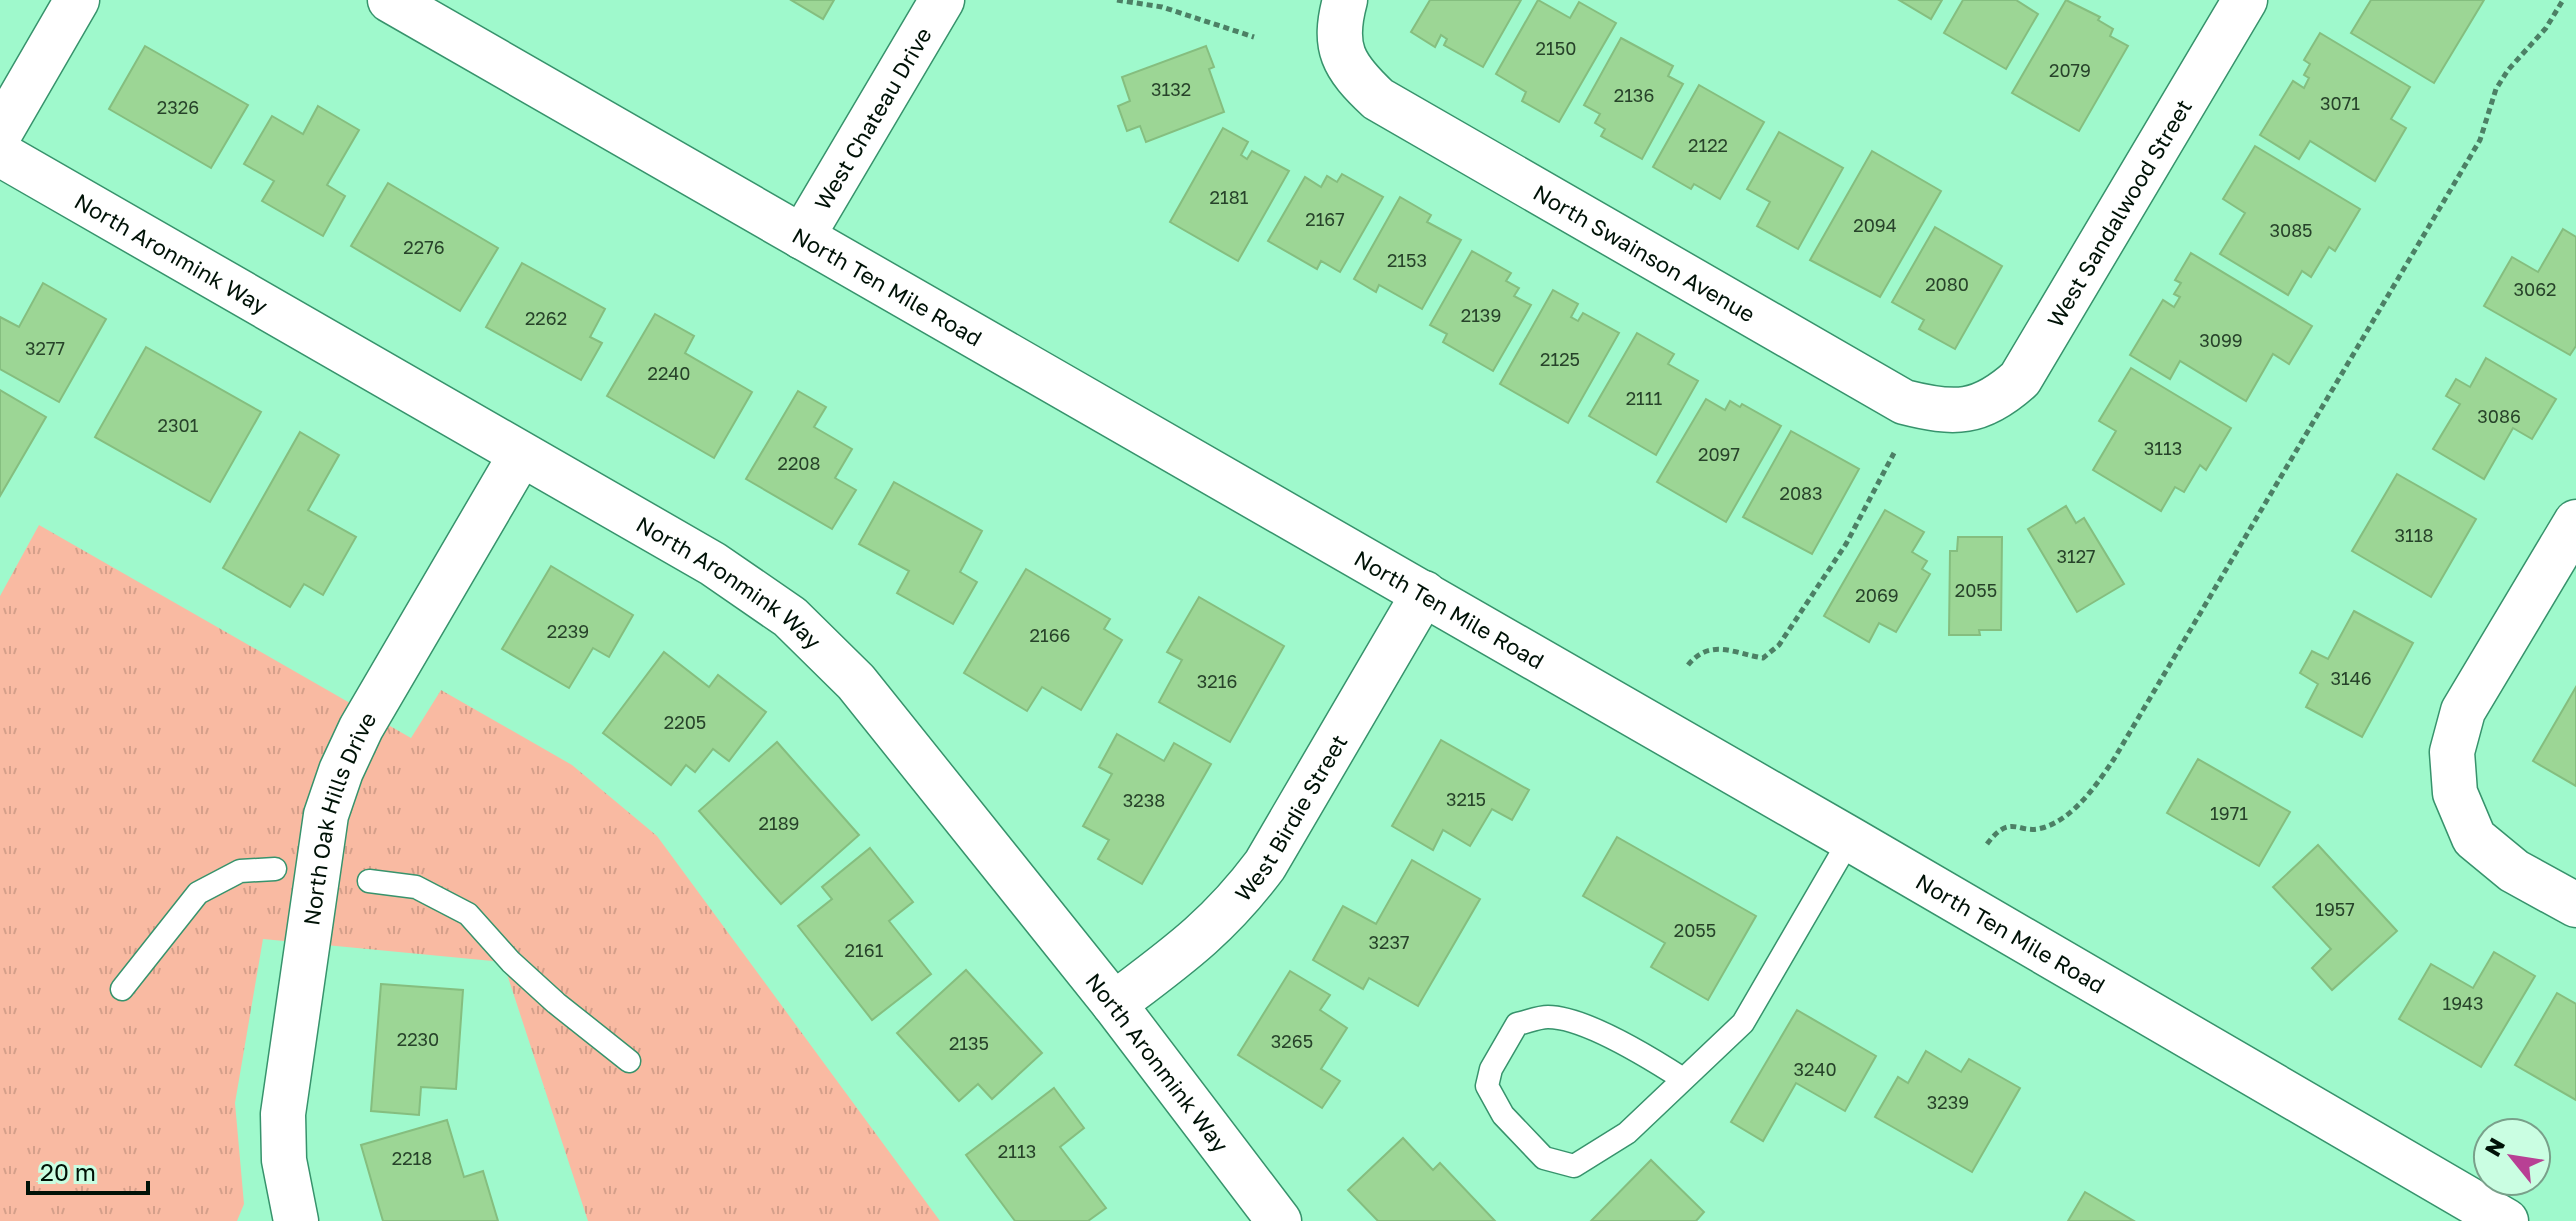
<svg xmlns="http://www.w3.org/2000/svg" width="2576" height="1221" font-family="'Golos Text',sans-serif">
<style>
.grass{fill:url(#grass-tufts)}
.building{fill:#9cd695;stroke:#85be7f;stroke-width:2}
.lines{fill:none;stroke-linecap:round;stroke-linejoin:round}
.lane-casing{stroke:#37936c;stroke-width:25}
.street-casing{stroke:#37936c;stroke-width:47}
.secondary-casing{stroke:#37936c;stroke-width:47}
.primary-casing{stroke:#37936c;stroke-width:47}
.path{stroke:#4c8065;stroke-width:5;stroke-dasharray:6 4;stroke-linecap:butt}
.lane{stroke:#fff;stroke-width:22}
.street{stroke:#fff;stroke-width:44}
.secondary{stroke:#fff;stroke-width:44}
.primary{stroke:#fff;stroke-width:44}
.labels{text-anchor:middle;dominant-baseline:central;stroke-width:6;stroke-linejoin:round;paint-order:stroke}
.number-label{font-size:18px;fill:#27432a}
.street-label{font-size:22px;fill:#001207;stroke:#cafee2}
</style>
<defs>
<pattern id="grass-tufts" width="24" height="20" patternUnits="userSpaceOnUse" patternTransform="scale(2)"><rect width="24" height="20" fill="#f9baa2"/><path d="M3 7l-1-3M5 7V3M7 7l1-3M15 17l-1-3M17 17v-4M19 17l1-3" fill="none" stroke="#d49f8a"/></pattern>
</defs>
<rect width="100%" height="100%" fill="#9ff9cc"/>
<!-- grass -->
<path class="grass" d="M39,525L411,738L441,690L572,765L657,836L940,1221H588L503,962L263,939L235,1103L244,1204L237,1221H0V596Z"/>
<!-- building -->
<g class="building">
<path d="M791,0H834L823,19Z"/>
<path d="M1430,0H1521L1483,67L1444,45L1447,39L1441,35L1435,47L1411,32Z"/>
<path d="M1538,0L1570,18L1579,2L1616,23L1559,122L1522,101L1526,92L1496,74Z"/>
<path d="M1899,0H1942L1931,19Z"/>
<path d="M1963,0H2016L2038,14L2006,69L1944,33Z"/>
<path d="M2066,0L2100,17L2098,20L2113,29L2110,36L2128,46L2079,131L2012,93Z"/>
<path d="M2371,0H2484L2434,83L2351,33Z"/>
<path d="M2320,33L2410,87L2391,119L2406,128L2375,181L2310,141L2299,159L2260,135L2293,81L2304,88L2309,78L2304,75L2310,64L2304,60Z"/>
<path d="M1621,38L1673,66L1668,76L1683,84L1642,159L1601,136L1605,129L1595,123L1600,114L1584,105Z"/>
<path d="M145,46L248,105L211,168L109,109Z"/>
<path d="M1206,46L1214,67L1209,69L1224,112L1146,142L1140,126L1127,131L1118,106L1130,101L1122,77Z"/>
<path d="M1699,85L1764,122L1720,199L1694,184L1691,189L1653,167Z"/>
<path d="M318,106L359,130L327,185L345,196L323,236L262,201L274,181L244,164L272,116L303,134Z"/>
<path d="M1223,128L1248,142L1241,155L1247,159L1252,151L1289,171L1238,261L1170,222Z"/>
<path d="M1779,132L1843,168L1798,249L1757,226L1770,202L1747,189Z"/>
<path d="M2255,146L2360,209L2335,251L2329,247L2311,277L2302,271L2288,295L2220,254L2245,213L2223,199Z"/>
<path d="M1872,151L1941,191L1880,297L1810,260Z"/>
<path d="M1342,174L1383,197L1340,272L1321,261L1317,269L1268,241L1305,177L1321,187L1327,176L1337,182Z"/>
<path d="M388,183L498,248L460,311L351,246Z"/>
<path d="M1400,197L1431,215L1427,222L1461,240L1422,309L1379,285L1376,292L1354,279Z"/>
<path d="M1935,227L2002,266L1955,349L1919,329L1924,320L1892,302Z"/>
<path d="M2563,229L2576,237V346L2570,355L2484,306L2512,257L2538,272Z"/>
<path d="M1472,251L1511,273L1506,281L1519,288L1514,296L1531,305L1493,371L1443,342L1447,334L1430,325Z"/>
<path d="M2191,253L2312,326L2289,364L2273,354L2246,401L2180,361L2170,379L2130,355L2163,300L2174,307L2180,297L2174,294L2181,283L2175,280Z"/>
<path d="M522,263L605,309L590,337L602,343L581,380L486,327Z"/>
<path d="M43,283L106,319L59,402L0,369V317L19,327Z"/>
<path d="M1553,290L1578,304L1571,317L1578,321L1583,313L1619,333L1568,423L1500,384Z"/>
<path d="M655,314L694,336L685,353L752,392L714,458L607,396Z"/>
<path d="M1637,333L1674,354L1668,364L1698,381L1656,455L1589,416Z"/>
<path d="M146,347L261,412L210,502L95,437Z"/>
<path d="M2486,358L2556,399L2532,439L2513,428L2484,479L2433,449L2460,404L2446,396L2456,379L2470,387Z"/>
<path d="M2131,368L2231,428L2206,470L2200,465L2184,492L2175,487L2161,511L2093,470L2116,431L2099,421Z"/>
<path d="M0,390L46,417L0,496Z"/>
<path d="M798,391L826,407L814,427L852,449L835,478L856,490L832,529L746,479Z"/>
<path d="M1706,399L1725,410L1730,401L1740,407L1742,404L1781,426L1726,522L1657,482Z"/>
<path d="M1791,431L1859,469L1812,554L1743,517Z"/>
<path d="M300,432L339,455L308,510L356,537L323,595L304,584L290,607L223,568Z"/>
<path d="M2397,474L2476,519L2431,597L2352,551Z"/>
<path d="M894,482L982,531L960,572L977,582L953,624L897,593L909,571L859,544Z"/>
<path d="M2066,506L2076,523L2084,518L2124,584L2077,612L2028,529Z"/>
<path d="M1885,510L1924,532L1912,552L1927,561L1922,569L1930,574L1896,632L1879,623L1869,642L1824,616Z"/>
<path d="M1958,537H2002L2001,630H1979L1980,635H1949L1950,551H1957Z"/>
<path d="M551,566L633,615L609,657L593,648L569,688L502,649Z"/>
<path d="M1026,569L1110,619L1104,629L1122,640L1081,710L1042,687L1027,711L964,673Z"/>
<path d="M1199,597L1284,646L1230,742L1159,702L1182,660L1167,652Z"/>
<path d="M2354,611L2413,643L2362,737L2306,707L2318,684L2300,673L2312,651L2328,659Z"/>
<path d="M664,652L709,687L718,675L766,712L729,761L713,749L695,772L686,765L671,785L603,733Z"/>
<path d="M2576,687V786L2533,761Z"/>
<path d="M1117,734L1164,761L1174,743L1211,764L1142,884L1098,859L1109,840L1083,826L1112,774L1099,767Z"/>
<path d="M1441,740L1529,790L1512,820L1492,809L1470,846L1443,830L1433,850L1392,826Z"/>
<path d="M777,742L859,835L781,904L699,811Z"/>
<path d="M2198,759L2290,812L2259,866L2167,813Z"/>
<path d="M1617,837L1756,916L1708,1000L1651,967L1665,943L1583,896Z"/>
<path d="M2318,845L2397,931L2332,990L2312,968L2331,949L2273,887Z"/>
<path d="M870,848L913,902L889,921L931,974L872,1020L798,926L832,899L822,887Z"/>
<path d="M1412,860L1480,899L1418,1006L1369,978L1363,989L1313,960L1343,906L1376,924Z"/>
<path d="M2494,952L2535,976L2481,1067L2399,1019L2431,964L2473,988Z"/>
<path d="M966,970L1042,1053L992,1099L978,1084L959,1101L897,1033Z"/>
<path d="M1290,971L1330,995L1320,1010L1347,1028L1321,1069L1340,1081L1322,1108L1238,1055Z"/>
<path d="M381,984L463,990L456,1089L421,1087L419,1115L371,1111Z"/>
<path d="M2557,993L2576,1004V1100L2515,1065Z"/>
<path d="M1797,1010L1876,1056L1845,1111L1796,1083L1763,1141L1731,1122Z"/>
<path d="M1926,1051L1961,1072L1969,1059L2020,1088L1972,1172L1875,1117L1898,1077L1908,1083Z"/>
<path d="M1054,1088L1084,1128L1060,1147L1106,1208L1088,1221H1015L966,1155Z"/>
<path d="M447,1120L464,1177L483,1171L498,1221H383L361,1145Z"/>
<path d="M1403,1138L1433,1170L1440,1163L1495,1221H1378L1348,1190Z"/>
<path d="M1651,1160L1704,1212L1696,1221H1591Z"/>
<path d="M2085,1192L2134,1221H2068Z"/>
</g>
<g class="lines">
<!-- lane casing -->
<g class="lane-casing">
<g id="lane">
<path d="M369,881L416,887L468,914L511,962L556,1003L629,1061"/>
<path d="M122,989L198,893L240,871L275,869"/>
<path d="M1683,1079C1652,1059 1584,1017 1548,1017C1538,1017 1527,1022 1517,1024L1491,1069L1487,1086L1503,1115L1544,1158L1574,1166L1627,1133L1743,1023L1850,839"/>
</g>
</g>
<!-- street casing -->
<g class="street-casing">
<g id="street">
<path id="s1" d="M1345,0C1332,48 1343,66 1378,99L1904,402C1955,415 1980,415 2020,379L2245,0"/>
<path d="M0,133L77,0"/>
<path id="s2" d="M0,154L713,564L790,617L856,682L1114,1004L1279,1221"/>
<path d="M2576,522L2463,711L2452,752L2455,793L2474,838L2514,871L2576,905"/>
<path id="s3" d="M1114,1004C1175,958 1218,928 1265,865L1424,593"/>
<path id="s4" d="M296,1221L284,1160L283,1114L326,815L341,771L361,728L520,456"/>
</g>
</g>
<!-- secondary casing -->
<g class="secondary-casing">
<g id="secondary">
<path id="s5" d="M802,237L942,0"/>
</g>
</g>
<!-- primary casing -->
<g class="primary-casing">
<g id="primary">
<path id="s6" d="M390,0L1850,839L2506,1221"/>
</g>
</g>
<!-- path -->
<g class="path">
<path d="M1117,0L1162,7L1254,37"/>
<path d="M1688,665C1710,638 1733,653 1763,658L1779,645L1846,544L1894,453"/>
<path d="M1987,844C2011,812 2018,835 2042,828C2074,819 2097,784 2114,759L2480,140L2496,89L2508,70L2546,28L2563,0"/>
</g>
<!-- lane -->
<use href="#lane" class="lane"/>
<!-- street -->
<use href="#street" class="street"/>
<!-- secondary -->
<use href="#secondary" class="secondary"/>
<!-- primary -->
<use href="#primary" class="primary"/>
</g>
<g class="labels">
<!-- number labels -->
<g class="number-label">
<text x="1556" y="48">2150</text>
<text x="2070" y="70">2079</text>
<text x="1171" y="89">3132</text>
<text x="1634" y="95">2136</text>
<text x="2340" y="103">3071</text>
<text x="178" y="107">2326</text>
<text x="1708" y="145">2122</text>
<text x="1229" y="197">2181</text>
<text x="1325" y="219">2167</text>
<text x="1875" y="225">2094</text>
<text x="2291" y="230">3085</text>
<text x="424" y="247">2276</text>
<text x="1407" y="260">2153</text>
<text x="1947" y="284">2080</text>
<text x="2535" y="289">3062</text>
<text x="1481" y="315">2139</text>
<text x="546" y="318">2262</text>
<text x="2221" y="340">3099</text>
<text x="45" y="348">3277</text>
<text x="1560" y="359">2125</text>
<text x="669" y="373">2240</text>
<text x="1644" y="398">2111</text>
<text x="2499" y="416">3086</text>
<text x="178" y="425">2301</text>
<text x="2163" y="448">3113</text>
<text x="1719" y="454">2097</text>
<text x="799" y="463">2208</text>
<text x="1801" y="493">2083</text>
<text x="2414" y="535">3118</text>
<text x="2076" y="556">3127</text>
<text x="1976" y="590">2055</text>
<text x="1877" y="595">2069</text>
<text x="568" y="631">2239</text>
<text x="1050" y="635">2166</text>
<text x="2351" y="678">3146</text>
<text x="1217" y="681">3216</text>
<text x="685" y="722">2205</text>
<text x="1466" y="799">3215</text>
<text x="1144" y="800">3238</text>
<text x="2229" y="813">1971</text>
<text x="779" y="823">2189</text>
<text x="2335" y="909">1957</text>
<text x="1695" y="930">2055</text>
<text x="1389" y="942">3237</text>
<text x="864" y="950">2161</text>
<text x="2463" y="1003">1943</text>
<text x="418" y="1039">2230</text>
<text x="1292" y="1041">3265</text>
<text x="969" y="1043">2135</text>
<text x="1815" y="1069">3240</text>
<text x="1948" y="1102">3239</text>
<text x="1017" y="1151">2113</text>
<text x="412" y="1158">2218</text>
</g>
<!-- street labels -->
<g class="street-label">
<text stroke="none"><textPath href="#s5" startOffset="138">West Chateau Drive</textPath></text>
<text stroke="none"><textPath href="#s1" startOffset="1038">West Sandalwood Street</textPath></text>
<text stroke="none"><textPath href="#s2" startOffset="198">North Aronmink Way</textPath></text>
<text stroke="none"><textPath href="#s1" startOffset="420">North Swainson Avenue</textPath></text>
<text stroke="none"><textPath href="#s6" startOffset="574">North Ten Mile Road</textPath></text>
<text stroke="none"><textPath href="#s2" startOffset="846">North Aronmink Way</textPath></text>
<text stroke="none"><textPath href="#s6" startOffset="1222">North Ten Mile Road</textPath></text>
<text stroke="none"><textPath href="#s3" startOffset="260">West Birdie Street</textPath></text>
<text stroke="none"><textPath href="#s4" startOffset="410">North Oak Hills Drive</textPath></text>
<text stroke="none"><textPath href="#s6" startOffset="1870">North Ten Mile Road</textPath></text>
<text stroke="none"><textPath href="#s2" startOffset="1494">North Aronmink Way</textPath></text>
</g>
</g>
<!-- north arrow -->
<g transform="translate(2512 1157) rotate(300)"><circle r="38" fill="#cafee2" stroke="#79a08a" stroke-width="2"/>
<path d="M0-6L14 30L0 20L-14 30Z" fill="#b84094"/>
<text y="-12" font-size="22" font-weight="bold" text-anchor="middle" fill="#001207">N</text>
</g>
<!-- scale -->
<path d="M28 1181v12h120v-12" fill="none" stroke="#001207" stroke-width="4"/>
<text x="40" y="1181" font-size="24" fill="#001207" stroke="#cafee2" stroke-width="6" paint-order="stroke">20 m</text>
</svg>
